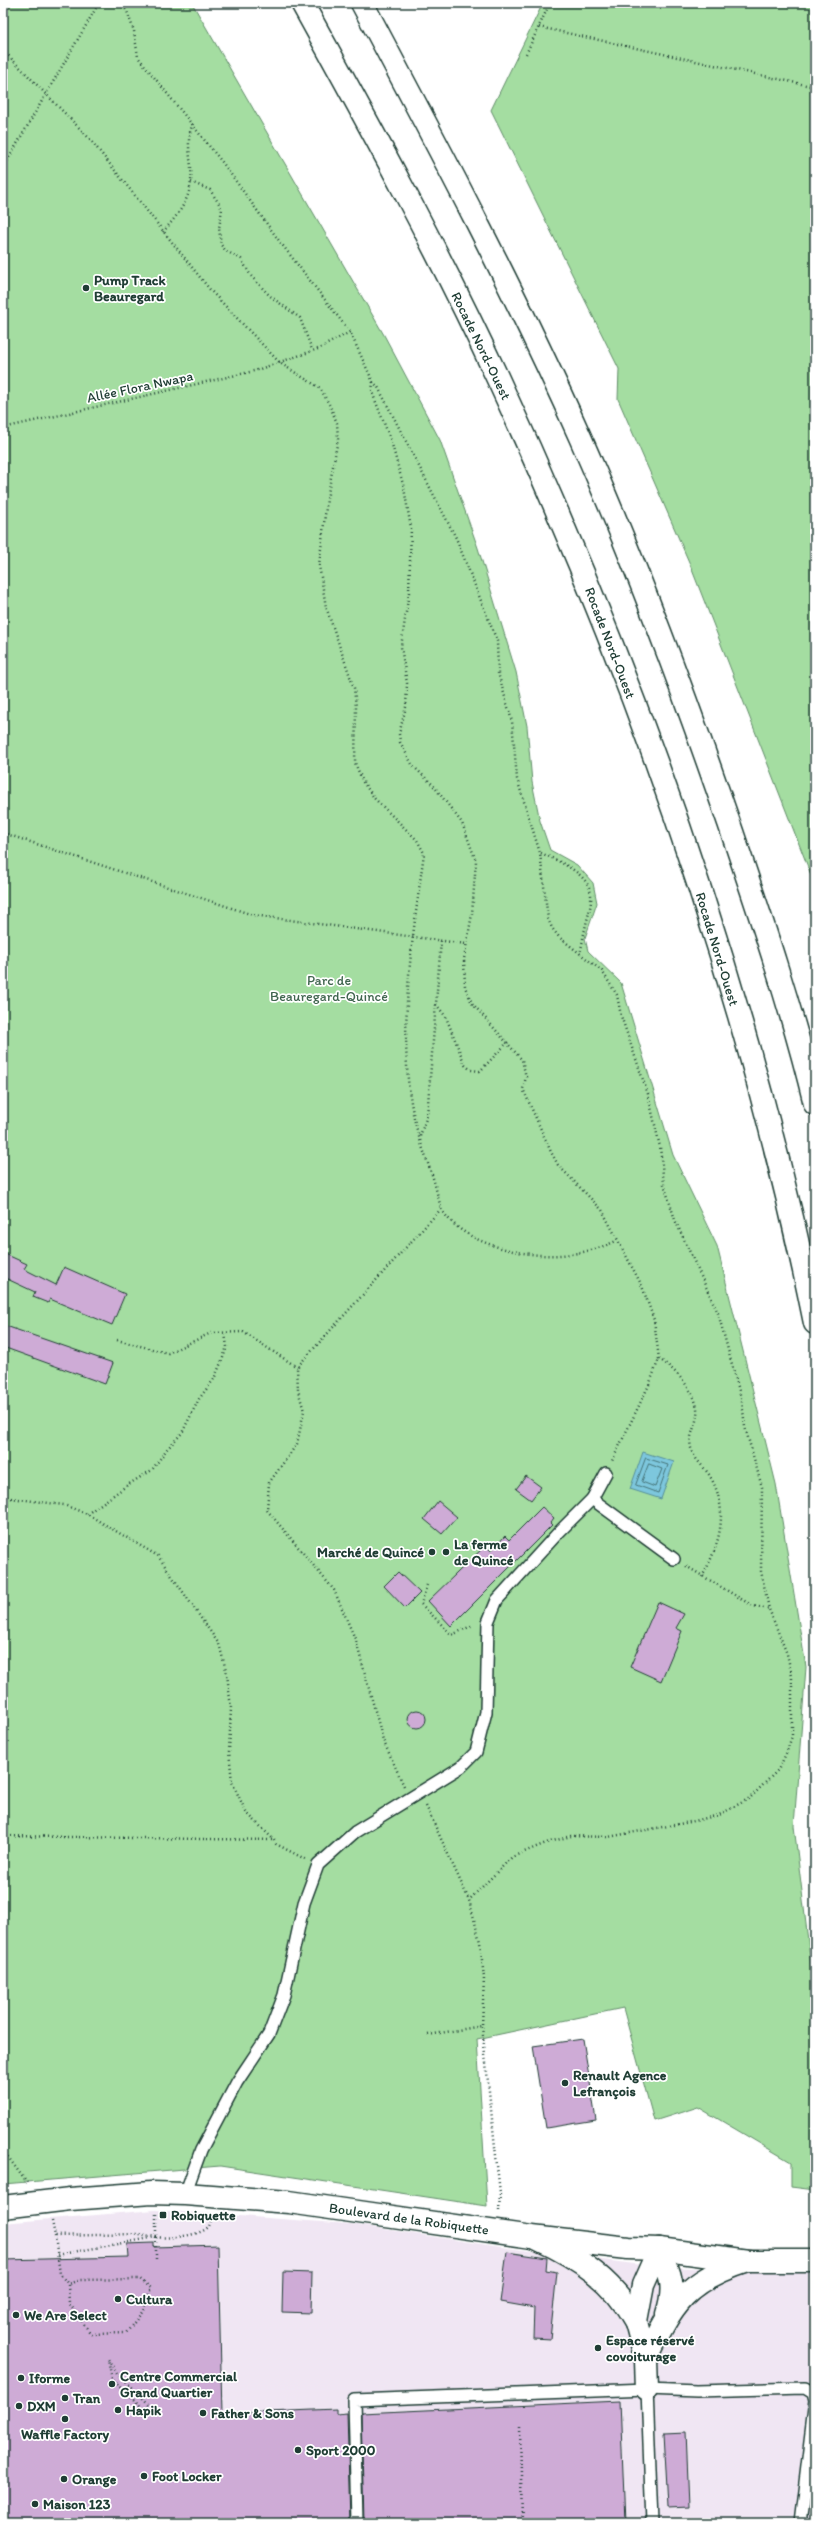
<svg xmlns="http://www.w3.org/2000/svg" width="818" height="2526" font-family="Itim,sans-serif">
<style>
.built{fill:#f0e6f3}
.green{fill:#a4dda1;stroke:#628d6a}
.water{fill:#7dc7dd;stroke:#579099}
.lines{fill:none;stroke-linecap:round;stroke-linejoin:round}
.shore{stroke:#457478;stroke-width:1}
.building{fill:#ceabd6;stroke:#1f3d34}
.lane-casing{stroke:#1f3d34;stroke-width:14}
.street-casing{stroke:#1f3d34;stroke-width:25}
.secondary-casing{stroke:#1f3d34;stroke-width:25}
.highway-casing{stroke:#1f3d34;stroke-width:25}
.path{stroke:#1f3d34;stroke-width:2.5;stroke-dasharray:1 3;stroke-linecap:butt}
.lane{stroke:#fff;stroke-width:11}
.street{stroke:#fff;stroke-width:22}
.secondary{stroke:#fff;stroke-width:22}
.highway{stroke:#fff;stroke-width:22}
.poi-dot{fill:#1f3d34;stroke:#fff;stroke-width:1.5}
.labels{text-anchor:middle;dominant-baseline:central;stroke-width:3.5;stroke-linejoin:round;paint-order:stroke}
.poi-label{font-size:14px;font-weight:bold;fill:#1f3d34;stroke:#fff;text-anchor:start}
.street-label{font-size:14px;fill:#1f3d34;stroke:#fff}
.park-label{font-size:14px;fill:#40654f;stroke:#fff}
</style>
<rect width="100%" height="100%" fill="#fff"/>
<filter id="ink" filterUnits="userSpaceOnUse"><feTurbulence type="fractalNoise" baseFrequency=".025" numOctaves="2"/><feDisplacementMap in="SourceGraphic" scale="8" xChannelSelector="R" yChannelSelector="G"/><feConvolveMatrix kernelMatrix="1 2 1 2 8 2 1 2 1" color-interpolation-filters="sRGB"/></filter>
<g filter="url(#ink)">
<!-- built -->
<path class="built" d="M155,2210L350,2224L508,2248L658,2267L815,2271V2523H3V2223Z"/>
<!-- green -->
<g class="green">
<path d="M3,3H192L384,335L440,440L478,548L516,672L527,726L532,782L540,821L550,850L577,865L593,883L597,903L585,938L588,951L621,983L673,1155L717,1246L776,1484L806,1667L794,1826L815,1998V2190L791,2187V2162L698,2107L654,2121L623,2008L477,2039L487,2206L220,2166L3,2184Z"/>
<path d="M543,3H815V885L689,562L618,399L619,369L491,110Z"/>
</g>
<!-- water -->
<path class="water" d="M643,1452L674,1462L661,1499L630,1489Z"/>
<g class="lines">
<!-- shore -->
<g class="shore">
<path d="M646,1458L668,1465L658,1493L636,1485Z"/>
<path d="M649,1464L662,1469L655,1487L642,1482Z"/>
</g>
</g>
<!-- building -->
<g class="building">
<path d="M3,1253L27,1264L24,1269L56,1285L64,1267L125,1294L112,1325L50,1299L48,1303L33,1297L35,1292L3,1277Z"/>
<path d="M3,1325L113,1363L105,1384L3,1347Z"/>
<path d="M526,1476L541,1487L531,1500L516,1489Z"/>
<path d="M438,1501L457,1517L442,1534L424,1519Z"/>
<path d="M542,1507L554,1518L550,1523L552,1525L451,1626L428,1601L486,1545L491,1551L505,1536L509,1540Z"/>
<path d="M398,1572L420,1593L405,1608L384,1586Z"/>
<path d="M658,1602L684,1614L676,1628L682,1631L661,1681L630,1667Z"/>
<circle cx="417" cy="1719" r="9"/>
<path d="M583,2039L596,2120L546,2128L533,2046Z"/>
<path d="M154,2243V2247L218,2245L222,2414L336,2409V2414L347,2413L350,2523H3V2260L128,2257L127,2244Z"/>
<path d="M507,2252L547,2258L546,2270L557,2272L550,2339L533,2338L534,2308L500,2302Z"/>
<path d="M283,2272L312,2273L311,2313L282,2312Z"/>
<path d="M620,2401L625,2523H364L361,2413Z"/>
<path d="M686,2432L689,2506L668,2507L664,2433Z"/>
</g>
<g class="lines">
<!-- lane casing -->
<g class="lane-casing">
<g id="lane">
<path d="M592,1499L674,1559"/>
<path d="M185,2194L201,2150L237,2082L269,2034L284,1995L304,1903L318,1865L355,1832L461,1767L476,1752L486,1712L488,1622L497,1600L558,1533L592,1499L606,1473"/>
<path d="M647,2389L652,2523"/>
<path d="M357,2523L354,2400L647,2389L697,2391L805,2388L813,2393L815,2401L800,2523"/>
</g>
</g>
<!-- street casing -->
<g class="street-casing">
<g id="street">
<path d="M538,2239C579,2258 614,2281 636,2322"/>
<path d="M659,2249C671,2274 676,2287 667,2314"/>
<path d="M646,2360C672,2303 687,2280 748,2261"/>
<path d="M647,2389L646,2360L636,2322L643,2285L659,2249"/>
</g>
</g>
<!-- secondary casing -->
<g class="secondary-casing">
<path id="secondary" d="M3,2207L70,2199L151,2193L185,2194L289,2202L532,2237L628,2248L659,2249L748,2261H815"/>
</g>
<!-- highway casing -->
<g class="highway-casing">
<g id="highway">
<path d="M302,3C370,126 438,250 497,377C637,678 749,997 815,1323"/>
<path d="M362,3C438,146 514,289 580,437C636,563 684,692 729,823C760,915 792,1009 815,1104"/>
</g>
</g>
<!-- path -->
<g class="path">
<path d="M120,3L127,11L134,31L138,57L222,162L280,242L350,332L373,382L378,387L456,538L497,641L498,673L512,721L517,779L540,853L548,919L552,928L559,937L602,971L617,995L621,1016L648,1094L660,1147L664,1184L675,1220L718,1313L733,1368L742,1402L745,1427L762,1487L761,1571L769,1609L787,1654L792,1676V1736L786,1754L778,1770L750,1798L719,1815L690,1822L608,1837L571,1836L546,1843L512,1857L469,1900"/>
<path d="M539,27L815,87"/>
<path d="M3,50L89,138L211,291L280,363L320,388L330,406L337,423L338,439L327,499L319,565L326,607L354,688L356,707L355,763L363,782L375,799L417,840L424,853C413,935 396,1037 414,1118C418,1136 425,1155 431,1172C434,1179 440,1207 442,1210C457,1234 487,1245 513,1251C550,1259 583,1256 616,1241"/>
<path d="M526,54L550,3"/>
<path d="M3,168L99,3"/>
<path d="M191,182L210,190L218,202L222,209L219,228L221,245L226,251L241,259L251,276L270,296L300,318L312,350"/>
<path d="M163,232C176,217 189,202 191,181C193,162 184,142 193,124"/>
<path d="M373,382L372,392L391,441L404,488L411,528L409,592L401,647L407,683L406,707L399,734L400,742L413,766L433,785L462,823L476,861L472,914L464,959L465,987L472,1003L522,1060L526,1077L523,1089L551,1152L558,1165L602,1210L642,1286L654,1320L659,1359L649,1385L612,1461"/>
<path d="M3,428L254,371L318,349L350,332"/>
<path d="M3,833L253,915L466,944"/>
<path d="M541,853C558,861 589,873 591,895C592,906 587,918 585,929C583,937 582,946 580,954"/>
<path d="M436,1004L446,1017L465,1065L471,1070L480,1071L508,1042"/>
<path d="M420,1136L427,1116L441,941"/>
<path d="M117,1340L168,1353L211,1333L243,1332L297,1367"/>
<path d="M659,1359C674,1368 700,1395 697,1415C696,1427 688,1436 691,1448C694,1460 706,1468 711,1478C730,1512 719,1546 702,1577"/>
<path d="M3,1497L64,1505L87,1514L158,1556L219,1644L227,1674L231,1708L229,1751L232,1782L246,1812L274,1840L276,1844L305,1859"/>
<path d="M87,1514L129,1484L152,1470L167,1449L182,1433L199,1399L214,1379L221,1363L227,1347L225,1333"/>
<path d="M686,1566L753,1606L769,1609"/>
<path d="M427,1585L421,1604L452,1635L473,1625"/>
<path d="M404,1786L383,1740L356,1641L334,1590L267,1510L269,1483L297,1444L304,1411L298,1390L297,1367L441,1209"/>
<path d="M426,1806L469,1900L480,1942L484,1978L482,2026L500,2193L499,2211"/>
<path d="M3,1836L274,1840"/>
<path d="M428,2035L482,2026"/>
<path d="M3,2150L27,2183"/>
<path d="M156,2214V2259"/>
<path d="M52,2221L55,2236L139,2234L156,2237L56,2255"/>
<path d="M55,2236L60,2274L68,2284L69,2303L91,2334L126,2333L143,2311L151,2288L140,2279L80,2280L68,2284"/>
<path d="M156,2237C167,2239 202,2236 209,2226C210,2224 211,2219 212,2217"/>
<path d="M144,2408L112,2379L108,2359L117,2374L149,2404"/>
<path d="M520,2427L522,2523"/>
</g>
<!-- lane -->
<use href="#lane" class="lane"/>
<!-- street -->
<use href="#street" class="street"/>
<!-- secondary -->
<use href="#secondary" class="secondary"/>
<!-- highway -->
<use href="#highway" class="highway"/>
</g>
</g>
<!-- markers -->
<g class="poi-dot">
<circle cx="86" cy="288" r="4"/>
<circle cx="432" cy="1552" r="4"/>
<circle cx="446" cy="1552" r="4"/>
<circle cx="565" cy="2083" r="4"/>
<rect x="159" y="2211" width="8" height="8" rx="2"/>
<circle cx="118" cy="2299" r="4"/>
<circle cx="16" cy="2315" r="4"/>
<circle cx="598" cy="2348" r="4"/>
<circle cx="21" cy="2378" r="4"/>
<circle cx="112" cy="2384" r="4"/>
<circle cx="65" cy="2398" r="4"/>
<circle cx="19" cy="2406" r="4"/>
<circle cx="118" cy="2410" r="4"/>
<circle cx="203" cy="2413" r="4"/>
<circle cx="65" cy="2419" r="4"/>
<circle cx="298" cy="2450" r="4"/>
<circle cx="144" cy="2476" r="4"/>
<circle cx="64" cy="2479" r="4"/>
<circle cx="35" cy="2504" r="4"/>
</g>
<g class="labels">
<!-- poi labels -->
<g class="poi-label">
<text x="94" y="280">Pump Track<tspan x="94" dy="16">Beauregard</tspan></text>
<text x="454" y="1544">La ferme<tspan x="454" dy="16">de Quincé</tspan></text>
<text x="424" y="1552" text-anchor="end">Marché de Quincé</text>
<text x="573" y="2075">Renault Agence<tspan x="573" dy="16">Lefrançois</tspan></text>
<text x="171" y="2215">Robiquette</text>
<text x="126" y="2299">Cultura</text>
<text x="24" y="2315">We Are Select</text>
<text x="606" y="2340">Espace réservé<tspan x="606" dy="16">covoiturage</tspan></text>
<text x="120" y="2376">Centre Commercial<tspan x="120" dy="16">Grand Quartier</tspan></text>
<text x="29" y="2378">Iforme</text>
<text x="73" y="2398">Tran</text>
<text x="27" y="2406">DXM</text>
<text x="126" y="2410">Hapik</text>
<text x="211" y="2413">Father &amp; Sons</text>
<text x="65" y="2434" text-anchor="middle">Waffle Factory</text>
<text x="306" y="2450">Sport 2000</text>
<text x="152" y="2476">Foot Locker</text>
<text x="72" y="2479">Orange</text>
<text x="43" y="2504">Maison 123</text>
</g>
<!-- street labels -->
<g class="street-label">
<text transform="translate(481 346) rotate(64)">Rocade Nord-Ouest</text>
<text transform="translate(140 387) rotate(-12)">Allée Flora Nwapa</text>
<text transform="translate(610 643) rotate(69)">Rocade Nord-Ouest</text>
<text transform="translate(717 949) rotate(73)">Rocade Nord-Ouest</text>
<text transform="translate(409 2219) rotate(8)">Boulevard de la Robiquette</text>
</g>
<!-- park labels -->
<g class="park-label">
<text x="329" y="980">Parc de<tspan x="329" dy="16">Beauregard-Quincé</tspan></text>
</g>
</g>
<!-- margin -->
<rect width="818" height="2526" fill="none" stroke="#fff" stroke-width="16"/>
<rect x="8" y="8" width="802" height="2510" fill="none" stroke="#1f3d34" stroke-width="1.5" filter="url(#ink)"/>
</svg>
